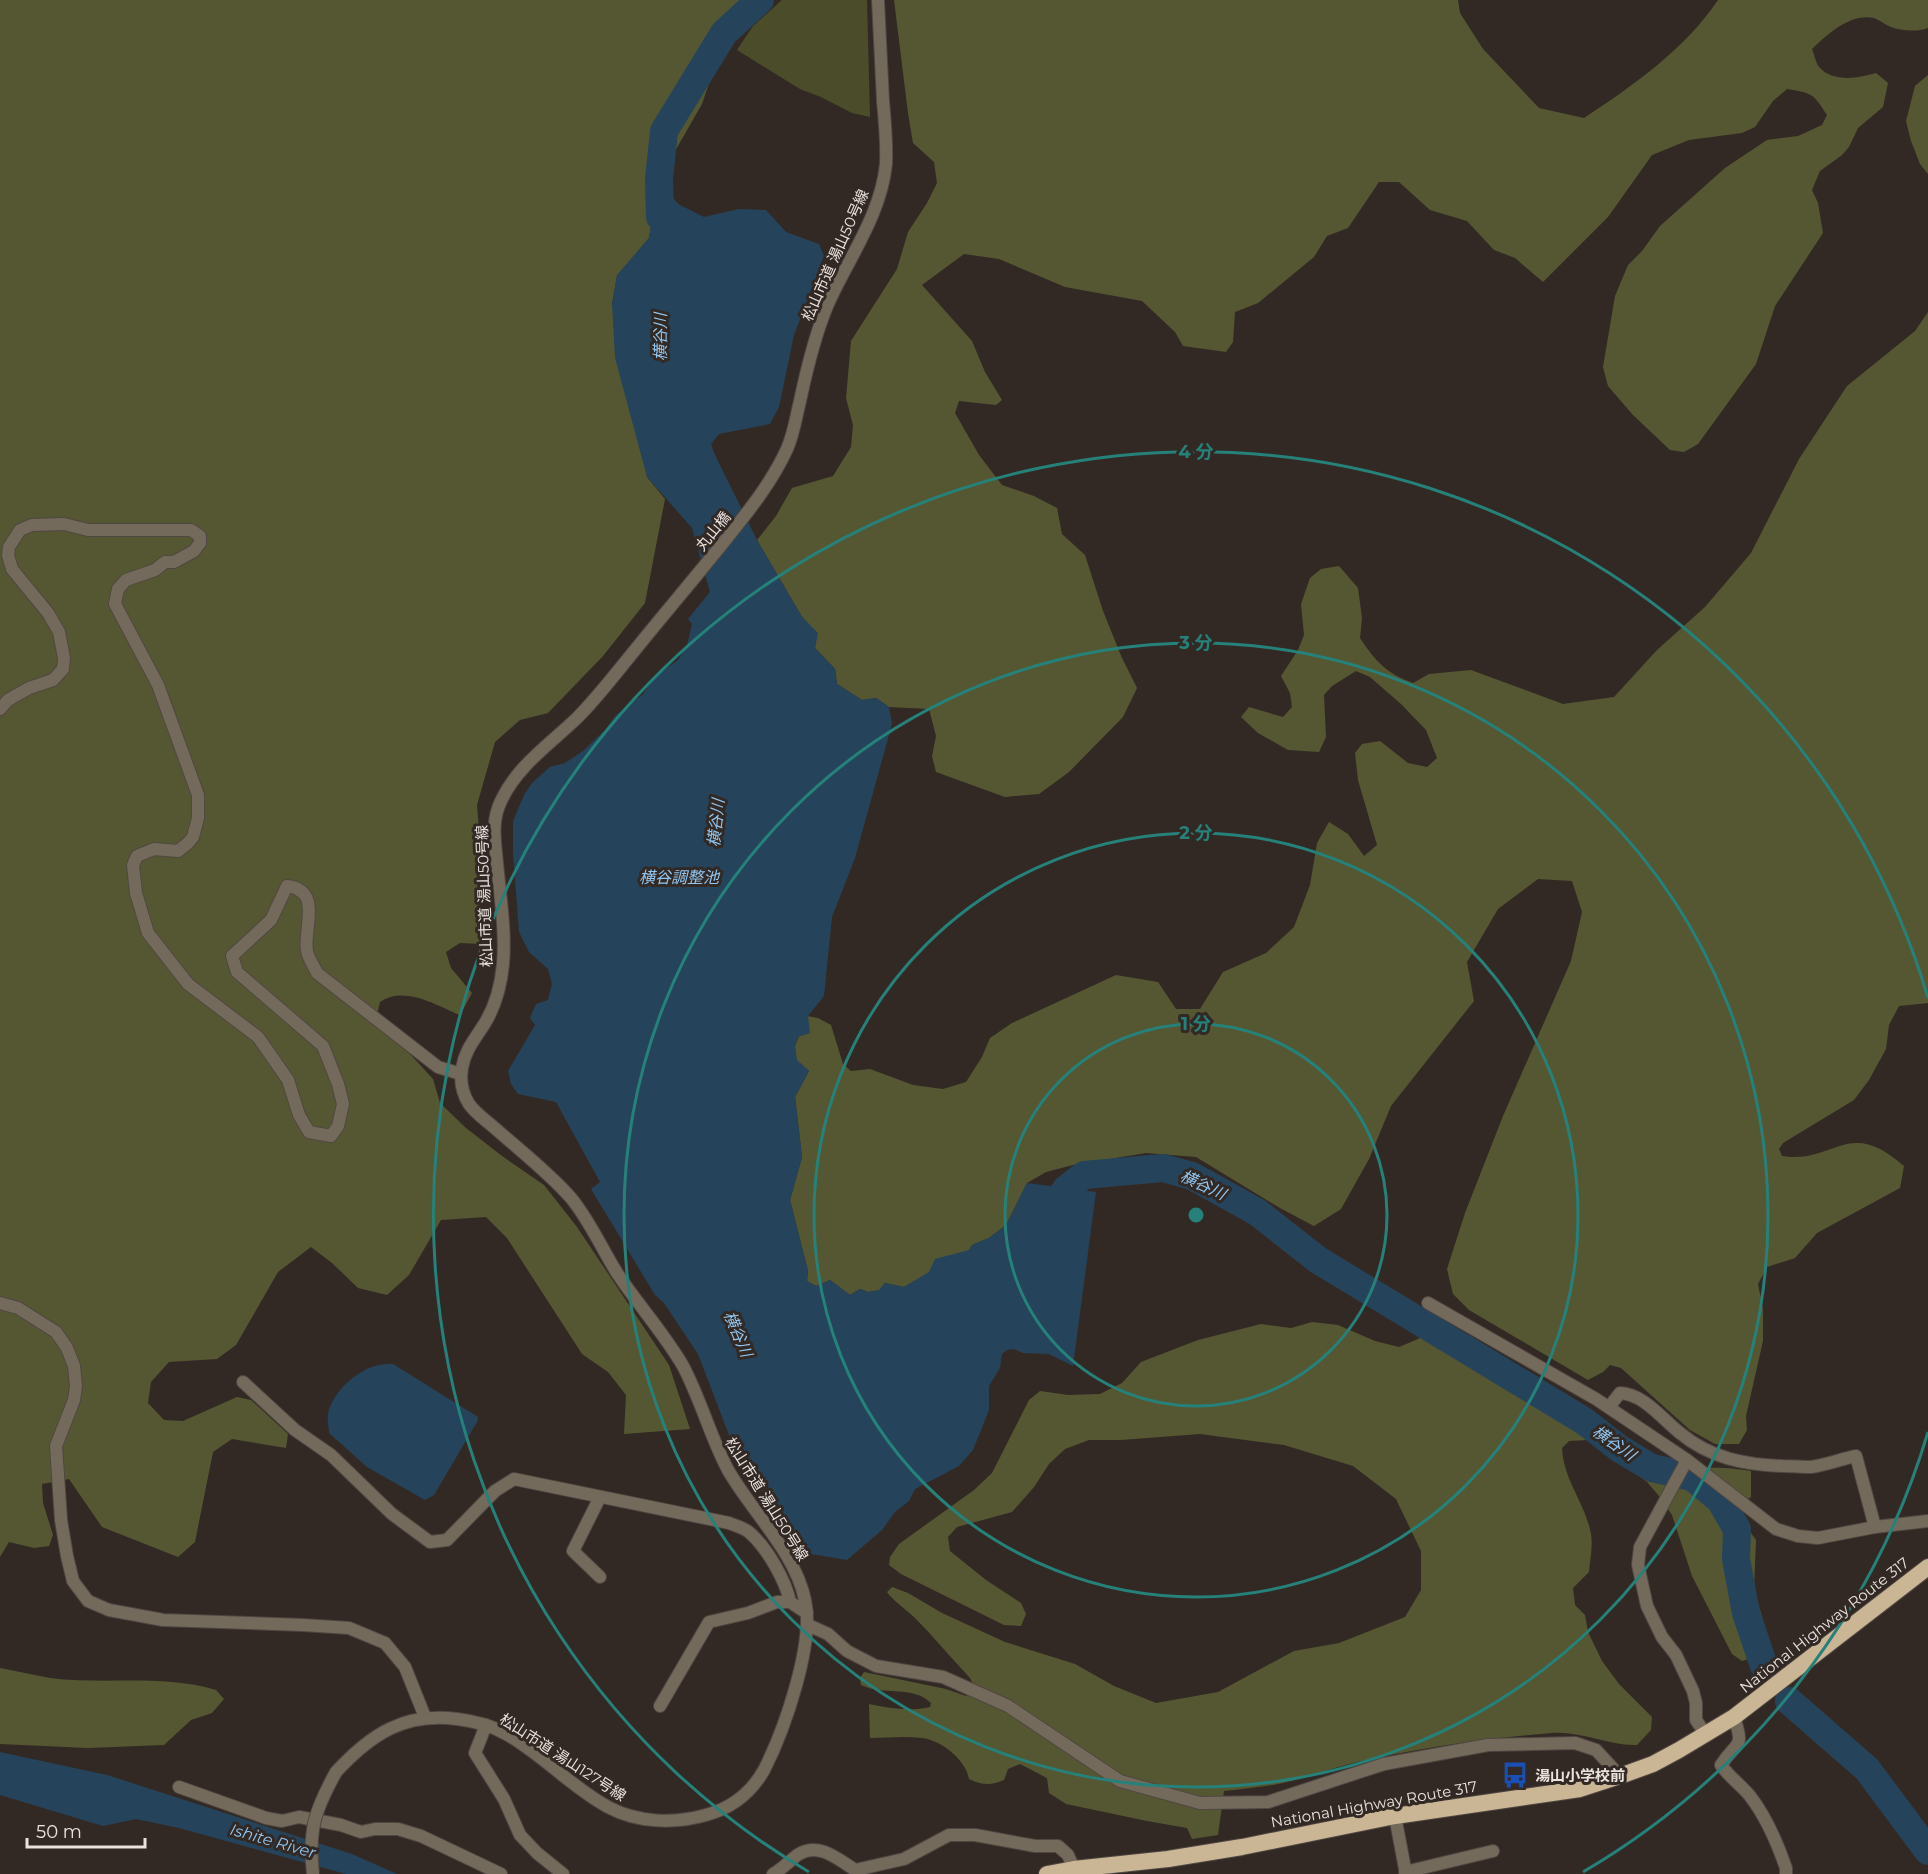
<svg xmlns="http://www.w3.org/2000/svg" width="1928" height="1874" font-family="Montserrat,'Noto Sans JP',sans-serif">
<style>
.green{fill:#4b4d2a}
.forest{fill:#555733}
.water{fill:#25445b}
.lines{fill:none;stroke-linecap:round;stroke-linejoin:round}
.river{stroke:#25445b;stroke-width:28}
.minor-casing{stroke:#504742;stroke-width:14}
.tertiary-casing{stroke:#504742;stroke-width:14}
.trunk-casing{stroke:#504742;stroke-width:18}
.minor{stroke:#746a5c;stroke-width:12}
.tertiary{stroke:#746a5c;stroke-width:12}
.trunk{stroke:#cab695;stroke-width:16}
.tertiary-bridge-casing{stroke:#504742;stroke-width:14;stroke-linecap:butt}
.tertiary-bridge{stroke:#746a5c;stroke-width:12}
.ring{fill:none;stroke:#258179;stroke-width:3}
.labels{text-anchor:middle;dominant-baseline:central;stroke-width:6;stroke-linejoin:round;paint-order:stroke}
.street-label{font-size:15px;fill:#e9e2de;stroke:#332924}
.poi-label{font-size:15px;font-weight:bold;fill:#e9e2de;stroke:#332924;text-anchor:start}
.water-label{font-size:16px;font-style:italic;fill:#90c6f2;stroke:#332924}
.centre{fill:#258179;stroke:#332924;stroke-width:3}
.ring-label{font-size:18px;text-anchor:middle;font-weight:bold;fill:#258179;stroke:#332924;stroke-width:6;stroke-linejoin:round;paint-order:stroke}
</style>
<rect width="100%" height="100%" fill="#332924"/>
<!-- green -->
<path class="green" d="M782,0H867L870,117L852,113L821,97L800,89L737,50L753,26Z"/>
<!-- forest -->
<g class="forest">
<path d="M0,0H768L716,63L702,104L659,179L649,238L617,276L612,304L647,477L665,499L645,603L603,656L548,713L520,720L495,742L477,805L482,869L480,944L460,943L446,952L451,968L472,993L460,1015C436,1005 404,985 380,1002L375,1024L411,1055L433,1079L440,1103L466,1128L502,1156L544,1185L577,1227L669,1365L690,1429L624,1434L626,1395L608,1372L582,1354L507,1238L486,1217L441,1220L409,1275L387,1295L358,1288L332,1263L311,1247L278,1272L236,1345L217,1359L169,1362L151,1382L148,1403L164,1420L183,1421L237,1397L251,1400L288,1434L286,1448L232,1439L213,1452L195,1542L178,1557L102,1527L69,1479L42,1484L43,1503L53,1535L49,1546L34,1548L9,1542L0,1557Z"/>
<path d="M894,0H1458L1460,13L1483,49L1539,108L1584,118C1634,85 1684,50 1718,0H1928V28C1918,32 1901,31 1891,27C1885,25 1880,20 1874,18C1850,13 1828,34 1812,49C1814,54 1816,63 1819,67C1833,83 1859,78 1876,73L1888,83L1883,107L1858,128L1849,147L1842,155L1820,171L1812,190L1818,203L1823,233L1775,306L1756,364L1698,444L1684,452L1670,450L1633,415L1608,386L1603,367L1615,296L1628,265L1642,251L1660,226L1725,168L1767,140L1798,136L1822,125L1827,115C1813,93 1812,93 1787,89L1773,101L1755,127L1742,133L1689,140L1652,155L1608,217L1543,282L1515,258L1494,250L1467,221L1430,210L1399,182H1379L1348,228L1327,236L1314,257L1258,303L1235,312L1233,342L1226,352L1183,346L1175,332L1142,301L1065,287L999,259L964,254L922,285L972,341L985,372L1002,400L996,405L959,401L955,413L979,455L1002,485L1034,496L1057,508L1062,534L1085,555L1103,611L1122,658L1137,688L1123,717L1069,772L1039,794L1005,797L936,772L932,756L936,736L929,709L889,707L876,698L862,700L837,684L835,669L815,648L817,633L802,617L757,540L776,516L792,488L833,476L851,447L853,425L846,398L851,341L897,269L908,232L927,203L937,183L934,162L913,143L908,113Z"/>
<path d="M1928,75V174L1920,164L1911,141L1906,121L1915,86Z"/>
<path d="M1928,312V1003L1899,1006L1889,1025L1886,1049L1869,1080L1854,1100L1783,1143L1779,1149L1782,1156C1836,1164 1847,1116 1904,1166L1900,1188L1817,1233L1795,1258L1767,1267L1758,1284L1763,1309V1341L1746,1416L1747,1430L1739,1444H1715L1690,1430L1621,1368L1610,1365L1603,1372L1588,1380L1469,1310L1453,1294L1447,1269L1465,1213L1503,1116L1571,961L1582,912L1572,881L1538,879L1498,909L1467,962L1474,1001L1391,1106L1369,1159L1341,1209L1314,1226L1280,1208L1196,1157L1146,1153L1073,1165L1046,1172L1027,1183L1006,1225L989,1238L972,1245L969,1250L904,1287L885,1283L880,1290L868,1292L860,1289L850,1295L830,1280L816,1286L807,1281L808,1271L790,1200L802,1157L795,1097L809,1071L796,1060L795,1046L807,1016L818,1018L831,1025L843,1064L851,1071L870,1069L913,1085L943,1089L966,1082L982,1057L990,1038L1012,1023L1116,975L1158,982L1176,1009H1200L1223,972L1266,953L1294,927L1310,885L1317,843L1329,822L1348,834L1364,856L1377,845L1358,780L1355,753L1362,744L1380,741L1408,763L1427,767L1437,758L1426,730L1401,704L1370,677L1356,671L1332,686L1324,695L1326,737L1319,752L1288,750L1258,733L1241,717L1249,707L1283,717L1292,707L1290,693L1281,676L1298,650L1304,635L1301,604L1310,578L1321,569L1339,566L1358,588L1362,618L1360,638C1376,662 1386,673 1413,683L1429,674L1471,670L1563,704L1614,697L1657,650L1705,607L1751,553L1799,459L1847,386L1915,331Z"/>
<path d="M1312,1322L1338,1325L1375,1341L1399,1347L1418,1339L1435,1326L1444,1328L1598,1415C1623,1445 1657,1461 1695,1467C1704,1469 1714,1467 1723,1468C1732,1468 1742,1470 1751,1471V1497L1737,1507L1738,1515L1756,1540L1754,1589L1766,1630V1647L1748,1659L1742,1661L1732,1654L1692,1576L1672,1515L1659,1496L1647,1482L1616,1458L1588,1440L1569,1441L1562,1448C1564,1482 1585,1502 1591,1534C1593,1546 1590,1560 1589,1572L1573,1588L1575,1605L1585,1615L1588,1632L1602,1661L1619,1684L1652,1717L1651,1730L1637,1745C1608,1746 1582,1731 1552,1733C1486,1738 1418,1748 1353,1763C1328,1769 1304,1779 1278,1784C1261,1787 1242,1789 1224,1791L1218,1835L1192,1839L1187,1828L1147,1821L1066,1804L1049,1793L1047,1778L1020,1764L1008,1769L1004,1780C990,1786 982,1785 969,1779C966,1760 941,1740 922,1738C905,1736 887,1738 870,1738L869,1704C889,1708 910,1712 930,1707L931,1703C913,1685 883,1696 861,1685L860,1678L864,1672L946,1689L966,1696L973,1684L970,1678C951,1658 934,1637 915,1618C906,1609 893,1601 887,1592L892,1587L908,1593L942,1613L1005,1642L1075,1664L1114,1686L1156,1703L1218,1692L1294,1651L1339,1643L1405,1617L1421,1590V1551L1396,1499L1353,1466L1284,1445L1200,1434L1121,1440H1089L1065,1449L1049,1464L1034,1487L1012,1512L957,1527L948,1537L950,1551L986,1580L1021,1603L1026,1614L1021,1626L1004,1625L901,1574L889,1565L890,1557L899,1544L974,1490L992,1473L1029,1400L1040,1391L1068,1395L1100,1394L1122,1383L1141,1362L1198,1340L1261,1324L1291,1328Z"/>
<path d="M0,1668C17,1671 33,1675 50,1678C106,1685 162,1674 216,1690L224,1699L212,1713L191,1720L164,1745L88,1748L0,1744Z"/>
</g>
<!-- water -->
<g class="water">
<path d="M659,179L678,204L704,217L739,209L766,210L786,232L819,244L824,256L794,335L779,407L770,424L719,434L711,444L714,453L757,540L802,617L818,633L815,648L835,669L837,684L862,700L876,698L889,707L892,724L855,858L832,917L824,996L808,1016L810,1033L798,1037L795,1046L797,1060L809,1071L795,1097L802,1157L790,1200L808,1271L807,1281L816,1286L830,1280L850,1295L860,1289L868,1292L879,1290L885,1283L904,1287L929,1272L935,1259L969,1250L972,1245L989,1238L1006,1225L1027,1183L1096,1192L1073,1366L1049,1354L1023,1353L1014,1349L1007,1350L1002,1354L1000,1368L989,1386V1410L973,1450L959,1466L915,1489L909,1501L895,1512L882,1530L847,1560L811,1554L752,1479L732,1443L698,1354L664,1303L655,1295L591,1189L600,1182L556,1102L518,1094L511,1084L508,1071L535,1025L530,1018L536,1004L548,1000L552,984L548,969L529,952L519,932L513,853V821L524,795L532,783L550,767L565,763L583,751L605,730L616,715L643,694L656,675L678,660L687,645L692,624L688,619L710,592L692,528L647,477L615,358L612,304L617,275L649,238Z"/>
<path d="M393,1364L478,1417L477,1422L434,1495L425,1500L367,1467L329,1433C329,1427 327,1420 328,1414C332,1392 358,1369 379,1365C383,1364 389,1364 393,1364Z"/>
<path d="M0,1752L107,1775L352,1854L397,1874H346L179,1828L136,1819L103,1826L0,1795Z"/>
</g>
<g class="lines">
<!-- river -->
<g class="river">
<path d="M660,217L659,179L664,131L724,33L760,0"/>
<path d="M1045,1222L1066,1189L1084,1175L1163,1168L1192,1176L1257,1212L1318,1260L1584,1421L1620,1449L1652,1468L1692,1477L1720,1500L1737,1529L1736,1559L1746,1613L1764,1666"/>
<path d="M1789,1701L1867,1769L1928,1851"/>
</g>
<!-- minor casing -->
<g class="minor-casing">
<g id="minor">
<path d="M0,709L8,700L29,688L53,680L63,669L64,658L59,632L48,613L12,569L8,555L9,547L20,530L32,525L64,524L88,530H191L200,536V543L194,551L174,562H165L155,570L126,580L118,589L115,604L158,685L198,795V818L193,837L188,843L178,851L154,849L137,856L133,865L136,893L148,933L188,984L258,1037L288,1080L299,1115L309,1132L331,1136L338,1126L343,1104L338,1084L323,1046L237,972L232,956L271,920L287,886C323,890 303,929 307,951C308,958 314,966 317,973L438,1067L461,1074"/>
<path d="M0,1303L18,1308L56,1332L67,1348L74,1366L76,1386L74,1400L56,1446L61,1520L67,1556L73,1581L88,1601L109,1610L163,1620L303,1625L349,1628L385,1643L405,1667L425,1717"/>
<path d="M1428,1303L1596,1399L1687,1460L1776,1529L1798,1536L1818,1538L1875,1527L1928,1521"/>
<path d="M243,1382L295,1430L331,1455L392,1514L430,1542L447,1540L495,1491L514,1479L729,1523C736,1526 745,1528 750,1533C767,1548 786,1581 790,1602L807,1613"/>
<path d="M1609,1407L1620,1393C1644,1394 1662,1419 1680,1433C1710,1458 1745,1465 1783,1466C1792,1466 1802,1467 1811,1467C1826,1465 1841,1459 1856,1456L1875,1527"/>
<path d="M1687,1460L1640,1547L1638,1565L1647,1606L1662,1637L1676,1655L1693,1691L1696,1703V1720L1706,1735"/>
<path d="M600,1497L573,1551L600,1577"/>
<path d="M808,1625L828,1634L847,1651L876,1666L943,1677L1008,1706L1120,1781L1200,1803L1268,1802L1384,1764L1488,1745L1575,1743L1596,1750L1620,1776"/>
<path d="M660,1706L709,1622L748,1613L777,1602H790"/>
<path d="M1734,1717C1745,1750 1737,1740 1721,1765C1729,1777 1741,1785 1750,1796C1767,1818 1777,1842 1786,1868V1874"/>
<path d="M486,1725L475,1753L504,1799L520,1835L537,1853L563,1874"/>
<path d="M179,1787L266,1818L282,1821L299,1817L341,1825L361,1832L375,1829H398L421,1836L501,1874"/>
<path d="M1395,1816L1406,1874"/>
<path d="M1405,1872L1493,1851"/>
<path d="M773,1874C783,1869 790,1860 799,1854C819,1842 838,1859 855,1870L904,1859L949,1835H975L1035,1846H1058L1068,1855L1074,1869"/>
</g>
</g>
<!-- tertiary casing -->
<g class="tertiary-casing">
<path id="tertiary" d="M336,1772C371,1734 405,1712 457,1719C474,1721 491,1725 506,1734C542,1754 571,1787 608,1807C638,1823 674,1824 706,1815C732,1808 751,1793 764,1770C784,1731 815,1643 805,1600C795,1552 752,1512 728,1470C710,1436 701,1400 683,1366C664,1333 638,1305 617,1273C602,1249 590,1221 571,1198C549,1173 522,1152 497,1130C487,1121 476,1114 469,1104C462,1093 460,1080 462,1068C465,1050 475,1039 485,1023C496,1005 501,985 503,964C506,931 500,896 497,863C495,841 491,821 501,801C517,766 550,744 577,718C598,697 616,673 635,650C664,614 694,579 723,543C747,513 771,484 787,449C794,433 796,417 800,401C807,368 815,334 828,304C848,259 881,215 886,164C887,143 885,122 883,101C881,67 880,34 878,0"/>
</g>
<!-- trunk casing -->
<g class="trunk-casing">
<path id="trunk" d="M1047,1874L1074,1869L1168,1859L1242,1847L1395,1816L1580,1789L1620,1776L1653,1764L1679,1750L1734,1717L1928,1567"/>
</g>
<!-- minor -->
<use href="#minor" class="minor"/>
<!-- tertiary -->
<use href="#tertiary" class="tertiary"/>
<!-- trunk -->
<use href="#trunk" class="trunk"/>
<!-- tertiary-bridge casing -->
<g class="tertiary-bridge-casing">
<path id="tertiary-bridge" d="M313,1874C308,1830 315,1810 336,1772"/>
</g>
<!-- tertiary-bridge -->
<use href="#tertiary-bridge" class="tertiary-bridge"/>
</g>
<!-- distance rings -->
<g class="ring">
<circle cx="1196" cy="1215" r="191"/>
<circle cx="1196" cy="1215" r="382"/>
<circle cx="1196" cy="1215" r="572"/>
<path d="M1928 1432A763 763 0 0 1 1583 1872M809 1872A763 763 0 1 1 1928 998"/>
</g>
<!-- icons -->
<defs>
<g id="bus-bare" transform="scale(2.07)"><path d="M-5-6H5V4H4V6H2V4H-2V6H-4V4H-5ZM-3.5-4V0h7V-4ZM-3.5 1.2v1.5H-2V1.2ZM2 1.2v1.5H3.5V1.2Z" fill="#1a4fb4" stroke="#332924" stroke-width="2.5" paint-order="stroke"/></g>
</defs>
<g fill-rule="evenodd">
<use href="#bus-bare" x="1515" y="1775"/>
</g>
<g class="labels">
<!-- street labels -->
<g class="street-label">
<text transform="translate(835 255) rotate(-66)">松山市道 湯山50号線</text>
<text transform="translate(713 531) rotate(-51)">丸山橋</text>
<text transform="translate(484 896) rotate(-92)">松山市道 湯山50号線</text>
<text transform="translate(767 1499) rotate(58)">松山市道 湯山50号線</text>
<text transform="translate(1824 1625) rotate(-38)">National Highway Route 317</text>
<text transform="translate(563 1757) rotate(33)">松山市道 湯山127号線</text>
<text transform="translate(1374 1804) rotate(-10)">National Highway Route 317</text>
</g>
<!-- poi labels -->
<g class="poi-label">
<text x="1535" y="1775">湯山小学校前</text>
</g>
<!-- water labels -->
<g class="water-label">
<text transform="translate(660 337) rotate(-90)">横谷川</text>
<text transform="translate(716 823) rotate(-84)">横谷川</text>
<text x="679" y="877">横谷調整池</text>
<text transform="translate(1203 1185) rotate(25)">横谷川</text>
<text transform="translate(738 1334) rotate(67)">横谷川</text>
<text transform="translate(1614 1443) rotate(35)">横谷川</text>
<text transform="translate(273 1841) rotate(16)">Ishite River</text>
</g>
</g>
<circle cx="1196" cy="1215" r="9" class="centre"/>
<g class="ring-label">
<text x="1196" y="458">4 分</text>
<text x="1196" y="649">3 分</text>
<text x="1196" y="839">2 分</text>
<text x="1196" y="1030">1 分</text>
</g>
<!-- scale -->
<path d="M27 1838v9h118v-9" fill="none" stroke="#e9e2de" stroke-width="3"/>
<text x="36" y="1838" font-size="18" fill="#e9e2de" stroke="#332924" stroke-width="4.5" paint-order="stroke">50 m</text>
</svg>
